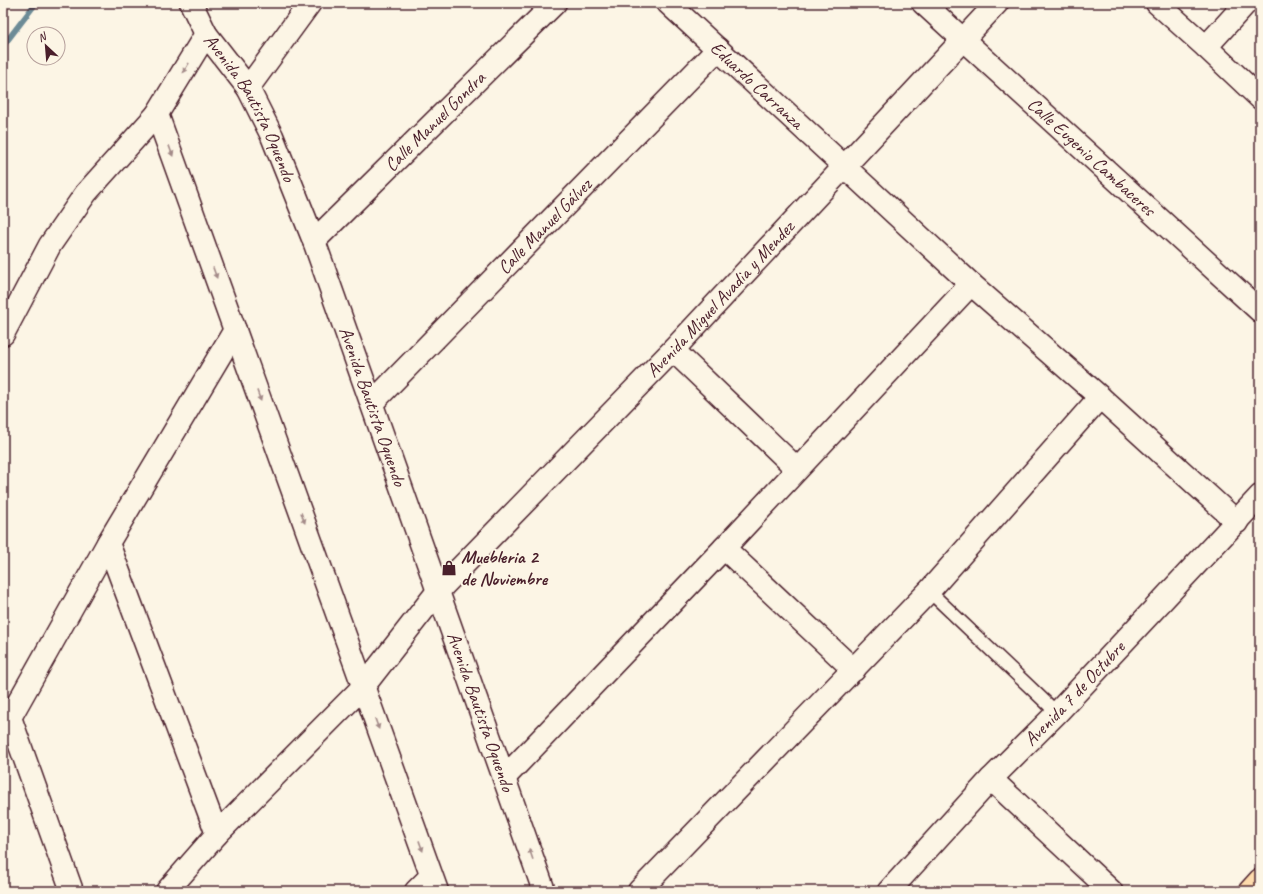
<svg xmlns="http://www.w3.org/2000/svg" width="1263" height="894" font-family="Caveat,sans-serif">
<style>
.lines{fill:none;stroke-linecap:round;stroke-linejoin:round}
.stream{stroke:#6c8b96;stroke-width:6}
.lane-casing{stroke:#4a1f2b;stroke-width:15}
.street-casing{stroke:#4a1f2b;stroke-width:25}
.secondary-casing{stroke:#4a1f2b;stroke-width:25}
.primary-casing{stroke:#4a1f2b;stroke-width:25}
.lane{stroke:#fcf5e5;stroke-width:12}
.street{stroke:#fcf5e5;stroke-width:22}
.secondary{stroke:#fcf5e5;stroke-width:22}
.primary{stroke:#fedbac;stroke-width:22}
.oneway{fill:#a38a88}
.labels{text-anchor:middle;dominant-baseline:central;stroke-width:4;stroke-linejoin:round;paint-order:stroke}
.street-label{font-size:19px;fill:#4a1f2b;stroke:#fcf5e5}
.poi-label{font-size:19px;font-weight:bold;fill:#4a1f2b;stroke:#fcf5e5;text-anchor:start}
</style>
<rect width="100%" height="100%" fill="#fcf5e5"/>
<filter id="ink" filterUnits="userSpaceOnUse"><feTurbulence type="fractalNoise" baseFrequency=".025" numOctaves="2"/><feDisplacementMap in="SourceGraphic" scale="8" xChannelSelector="R" yChannelSelector="G"/><feConvolveMatrix kernelMatrix="1 2 1 2 8 2 1 2 1" color-interpolation-filters="sRGB"/></filter>
<g filter="url(#ink)">
<g class="lines">
<!-- stream -->
<path class="stream" d="M3,46L36,3"/>
<!-- lane casing -->
<g class="lane-casing">
<path id="lane" d="M929,591L1057,713"/>
</g>
<!-- street casing -->
<g class="street-casing">
<g id="street">
<path id="s1" d="M668,3L971,284L1100,397L1237,522"/>
<path id="s2" d="M923,3L1260,311"/>
<path d="M1157,3L1206,47L1260,98"/>
<path d="M1206,47L1246,3"/>
<path id="s3" d="M314,241L555,3"/>
<path d="M3,334L50,245L86,193L157,114"/>
<path d="M673,350L797,469"/>
<path id="s4" d="M372,403L718,49"/>
<path d="M108,543L217,834"/>
<path d="M724,548L854,670"/>
<path d="M7,709L72,891"/>
<path d="M3,730L108,543L235,330"/>
<path d="M504,778L724,548L971,284"/>
<path d="M991,779L1111,891"/>
<path d="M167,891L217,834L363,687L438,591"/>
<path d="M416,891L431,876"/>
<path d="M639,891L929,591L1100,397"/>
</g>
</g>
<!-- secondary casing -->
<g class="secondary-casing">
<g id="secondary">
<path id="s5" d="M191,3L206,34L248,88L272,136L314,241L544,891"/>
<path d="M206,34L157,114L437,891"/>
<path d="M248,88L310,3"/>
<path id="s6" d="M438,591L673,350L997,3"/>
<path id="s7" d="M889,891L991,779L1057,713L1260,496"/>
</g>
</g>
<!-- primary casing -->
<g class="primary-casing">
<path id="primary" d="M1250,891L1260,880"/>
</g>
<!-- lane -->
<use href="#lane" class="lane"/>
<!-- street -->
<use href="#street" class="street"/>
<!-- secondary -->
<use href="#secondary" class="secondary"/>
<!-- primary -->
<use href="#primary" class="primary"/>
</g>
<!-- one-way arrows -->
<defs><path id="oneway-solid" d="M-6-.8H1V-3.2L6.5 0L1 3.2V.8H-6Z"/></defs>
<g class="oneway">
<use href="#oneway-solid" transform="translate(186 68) rotate(121)"/>
<use href="#oneway-solid" transform="translate(171 151) rotate(70)"/>
<use href="#oneway-solid" transform="translate(215 273) rotate(70)"/>
<use href="#oneway-solid" transform="translate(259 396) rotate(70)"/>
<use href="#oneway-solid" transform="translate(303 518) rotate(70)"/>
<use href="#oneway-solid" transform="translate(377 724) rotate(70)"/>
<use href="#oneway-solid" transform="translate(421 846) rotate(70)"/>
<use href="#oneway-solid" transform="translate(531 854) rotate(-109)"/>
</g>
</g>
<!-- icons -->
<defs>
<g id="shop-bare" transform="scale(1.2)"><path d="M-5-2.5h2.3a2.7 3.5 0 0 1 5.4 0H5L5.5 6h-11ZM-1.5-2.5h3a1.5 2.3 0 0 0-3 0Z" fill="#4a1f2b" stroke="#fcf5e5" stroke-width="2.5" paint-order="stroke"/></g>
</defs>
<g fill-rule="evenodd">
<use href="#shop-bare" x="449" y="568"/>
</g>
<g class="labels">
<!-- street labels -->
<g class="street-label">
<text stroke="none"><textPath href="#s1" startOffset="121">Eduardo Carranza</textPath></text>
<text stroke="none"><textPath href="#s5" startOffset="121">Avenida Bautista Oquendo</textPath></text>
<text stroke="none"><textPath href="#s3" startOffset="170">Calle Manuel Gondra</textPath></text>
<text stroke="none"><textPath href="#s2" startOffset="228">Calle Eugenio Cambaceres</textPath></text>
<text stroke="none"><textPath href="#s4" startOffset="247">Calle Manuel Gálvez</textPath></text>
<text stroke="none"><textPath href="#s6" startOffset="406">Avenida Miguel Avadia y Mendez</textPath></text>
<text stroke="none"><textPath href="#s5" startOffset="445">Avenida Bautista Oquendo</textPath></text>
<text stroke="none"><textPath href="#s7" startOffset="271">Avenida 7 de Octubre</textPath></text>
<text stroke="none"><textPath href="#s5" startOffset="769">Avenida Bautista Oquendo</textPath></text>
</g>
<!-- poi labels -->
<g class="poi-label">
<text x="461" y="557">Muebleria 2<tspan x="461" dy="22">de Noviembre</tspan></text>
</g>
</g>
<!-- margin -->
<rect width="1263" height="894" fill="none" stroke="#fcf5e5" stroke-width="16"/>
<rect x="8" y="8" width="1247" height="878" fill="none" stroke="#4a1f2b" stroke-width="1.5" filter="url(#ink)"/>
<!-- north arrow -->
<g transform="translate(46 46) rotate(334)"><circle r="19" fill="#fcf5e5" stroke="#b59f9b"/>
<path d="M0-3L7 15L0 10L-7 15Z" fill="#4a1f2b"/>
<text y="-6" font-size="11" font-weight="bold" text-anchor="middle" fill="#4a1f2b">N</text>
</g>
</svg>
